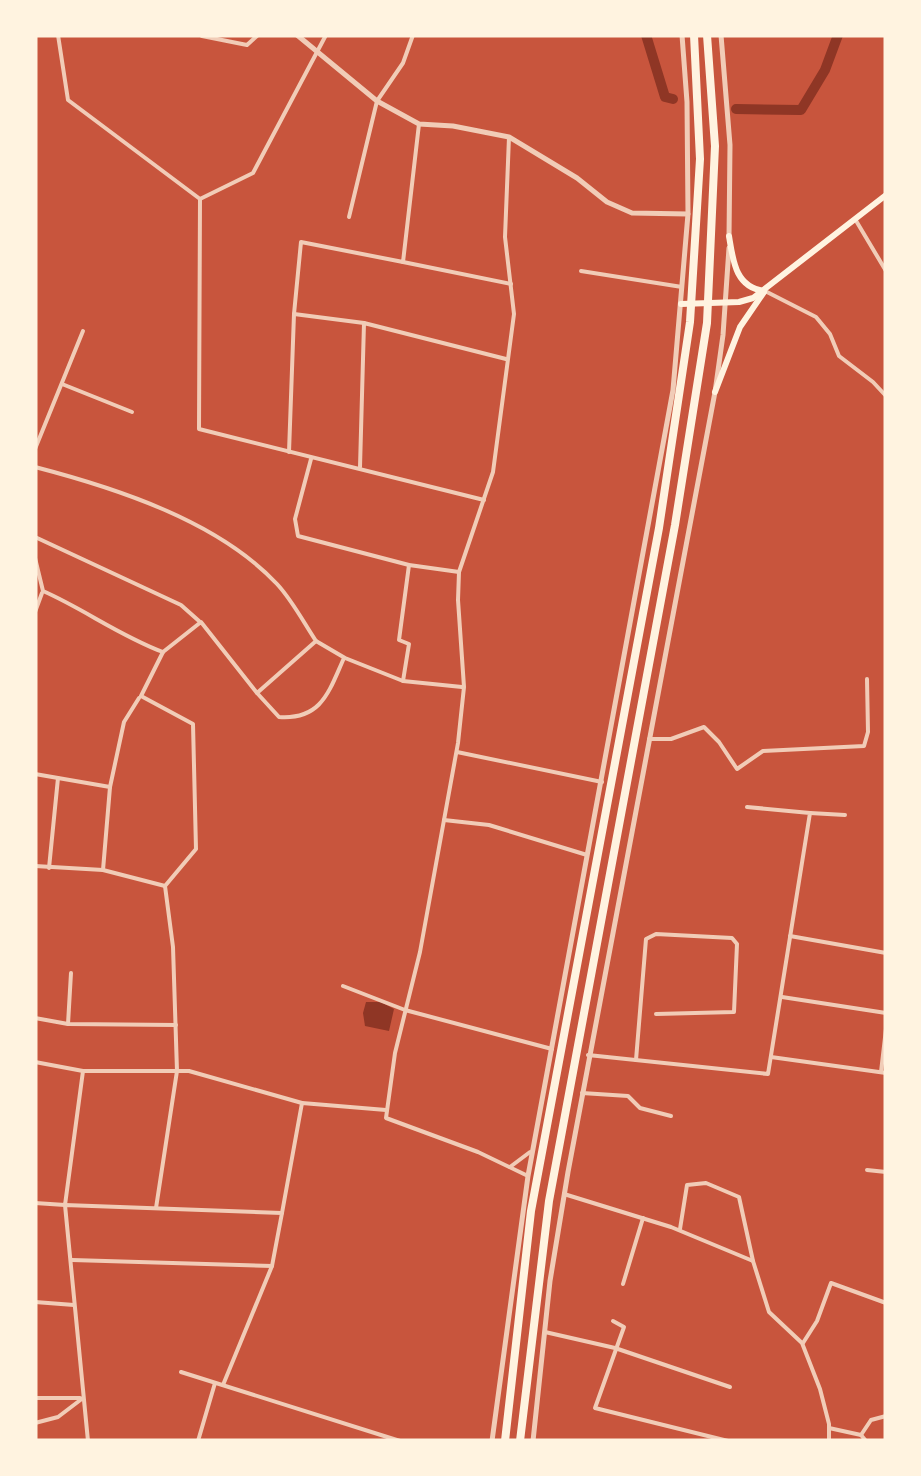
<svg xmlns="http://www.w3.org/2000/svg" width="921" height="1476" font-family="Manrope,sans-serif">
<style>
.water{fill:#8f3625}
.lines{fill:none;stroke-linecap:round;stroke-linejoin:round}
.canal{stroke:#8f3625;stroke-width:10}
.minor{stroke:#f1ccb7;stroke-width:4}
.tertiary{stroke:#f1ccb7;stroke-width:5}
.primary{stroke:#fff3e0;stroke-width:6}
.trunk{stroke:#fff3e0;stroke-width:8}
</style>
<rect width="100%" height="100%" fill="#c8553d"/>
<!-- water -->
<path class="water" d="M366,1002H381L394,1009L389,1031L365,1026L363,1013Z"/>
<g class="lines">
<!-- canal -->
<g class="canal">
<path d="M646,35L665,97L673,99"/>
<path d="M736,109L801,110L825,70L838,35"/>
</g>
<!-- minor -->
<g class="minor">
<path d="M58,35L68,100L200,199L199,429L484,500"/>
<path d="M202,36L247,45L258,35"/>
<path d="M509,137L505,237L514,314L493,472L459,572L458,600L464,687L458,743L420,952L395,1053L386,1118L478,1152L528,1176"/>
<path d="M200,199L253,173L326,35"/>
<path d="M349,217L377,101L403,63L413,35"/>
<path d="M855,219L886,271"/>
<path d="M403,262L511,284"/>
<path d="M581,271L682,287"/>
<path d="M765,291L816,317L830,334L839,356L873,382L886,396"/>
<path d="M294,314L364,323"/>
<path d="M62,384L132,412"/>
<path d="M35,449L83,331"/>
<path d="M289,452L294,314L301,242L403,262L419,124"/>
<path d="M311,459L295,519L298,536L409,565L459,572"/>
<path d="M35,467C116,488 218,521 277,584C292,600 304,623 316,641L257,693L201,622L163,652L141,696L193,724L196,849L165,886L173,947L177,1071L156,1208"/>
<path d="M360,467L364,323L506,359"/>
<path d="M35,537L181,605L199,621"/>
<path d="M35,558L43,591C84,609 120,636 163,652"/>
<path d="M35,612L42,593"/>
<path d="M316,641L345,658L403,681L462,687"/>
<path d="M403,681L409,644L399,640L409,565"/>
<path d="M257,693L279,717C322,720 329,691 344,658"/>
<path d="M649,739H671L704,727L719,742L737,769L763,751L864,746L868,732L867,679"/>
<path d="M457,752L602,782"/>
<path d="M35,774L110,787L103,870"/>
<path d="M110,787L124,722L139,698"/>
<path d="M810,813L845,815"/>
<path d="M444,820L489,825L587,855"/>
<path d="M35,866L103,870L165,886"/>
<path d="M49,868L58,778"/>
<path d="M790,936L886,953"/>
<path d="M343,986L405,1010L552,1049"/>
<path d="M782,997L886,1013"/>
<path d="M35,1018L68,1024L176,1025"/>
<path d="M68,1024L71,973"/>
<path d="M588,1055L768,1074L810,813L747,807"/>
<path d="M771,1057L886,1073"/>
<path d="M636,1060L646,939L656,934L732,938L737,944L734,1012L656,1014"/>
<path d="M35,1062L83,1071"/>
<path d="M881,1072L886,1029"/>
<path d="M582,1093L628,1096L640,1108L671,1116"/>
<path d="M510,1167L530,1152"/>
<path d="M867,1170L886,1172"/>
<path d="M564,1194L671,1227L753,1261L769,1312L802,1343L820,1389L829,1424V1441"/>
<path d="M35,1203L65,1205L83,1071H189L302,1103"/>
<path d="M282,1213L302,1103L386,1110"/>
<path d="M680,1229L687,1185L706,1183L739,1197L753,1261"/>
<path d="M72,1260L272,1266"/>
<path d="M623,1284L643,1218"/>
<path d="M35,1302L74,1305"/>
<path d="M613,1321L624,1327L595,1408L728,1441"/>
<path d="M545,1332L615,1348L730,1387"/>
<path d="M803,1343L817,1321L831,1283L886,1303"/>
<path d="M181,1372L400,1441"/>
<path d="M35,1398H80"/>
<path d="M35,1423L58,1417L83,1398"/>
<path d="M829,1428L861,1435L866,1441"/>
<path d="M861,1435L871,1420L886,1416"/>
<path d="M88,1441L65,1205L282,1213L272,1266L223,1385"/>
<path d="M198,1441L215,1383"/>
</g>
<!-- tertiary -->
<g class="tertiary">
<path d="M297,35L377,101L419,124L453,126L509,137L577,178L607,202L632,213L688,214"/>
<path d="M721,35L730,145L729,237"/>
<path d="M492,1441L528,1176L673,390L688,214L687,102L682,35"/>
<path d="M533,1441L550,1281L568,1172L715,392L723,335L729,248"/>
</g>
<!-- primary -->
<g class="primary">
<path d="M729,236C733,260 735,287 764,291"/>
<path d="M681,304L739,302L753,298L886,195"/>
<path d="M715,392L740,327L764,292"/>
</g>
<!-- trunk -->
<g class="trunk">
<path d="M505,1441L531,1211L659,528L690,322L700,159L694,35"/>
<path d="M520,1441L549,1201L675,525L707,323L715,146L707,35"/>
</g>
</g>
<!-- border -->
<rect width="921" height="1476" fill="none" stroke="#fff3e0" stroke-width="75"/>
</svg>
